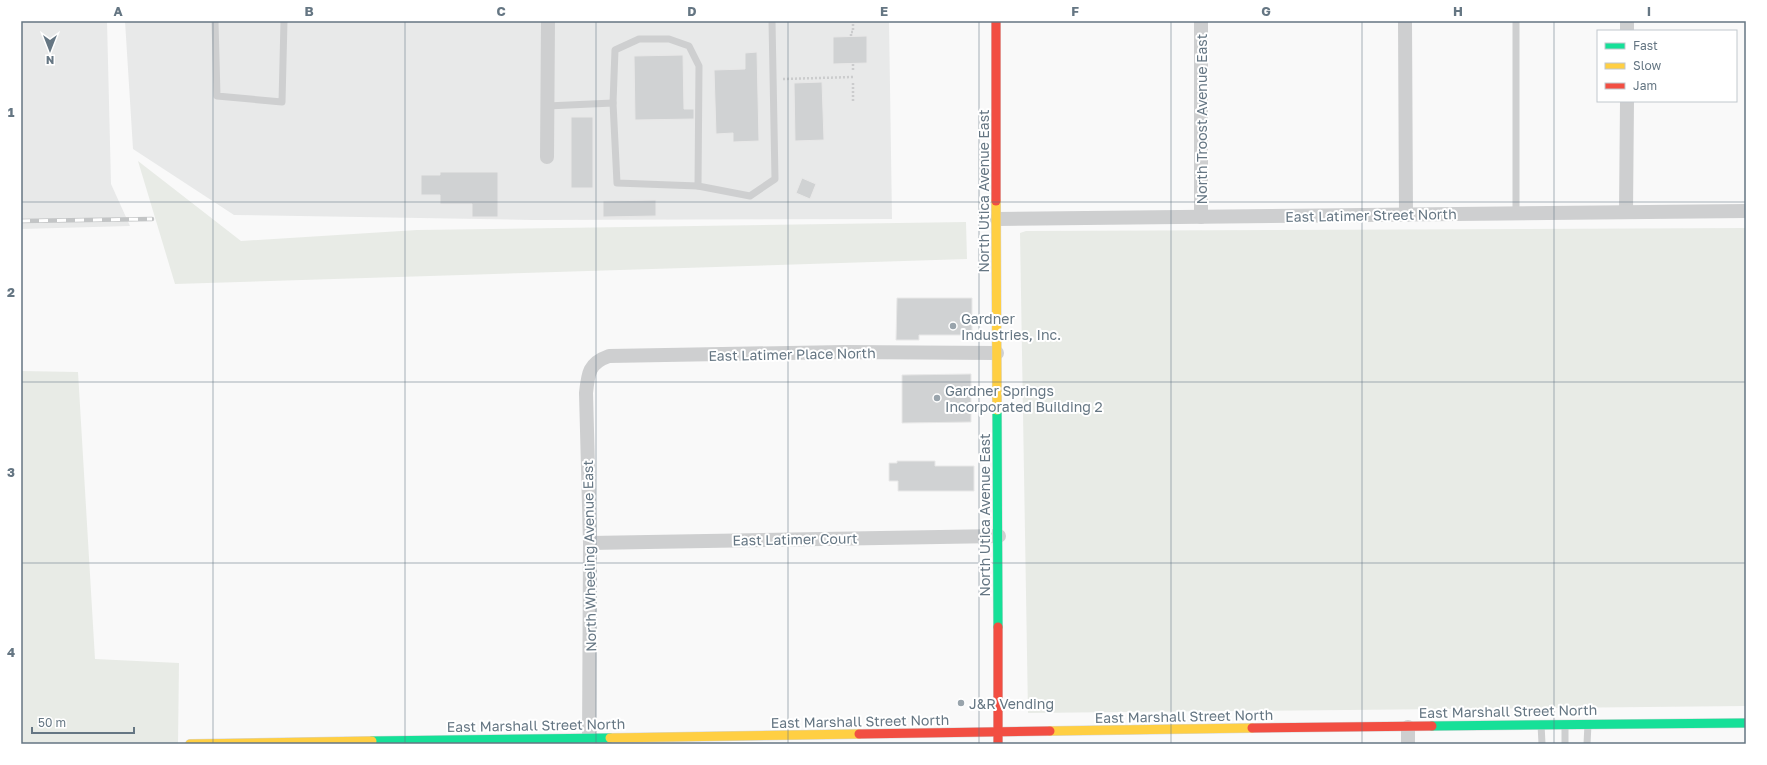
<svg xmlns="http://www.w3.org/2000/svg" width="1767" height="765" font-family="'Golos Text',sans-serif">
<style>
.built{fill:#e8e9e9}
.green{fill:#e8ebe6}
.building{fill:#d0d2d3;stroke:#e8e8e8}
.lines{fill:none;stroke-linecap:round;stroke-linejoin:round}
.fast-casing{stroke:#d5d6d7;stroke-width:10}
.slow-casing{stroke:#d5d6d7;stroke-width:10}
.jam-casing{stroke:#d5d6d7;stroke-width:10}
.path{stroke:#cbcccd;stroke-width:2.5;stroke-dasharray:2 2;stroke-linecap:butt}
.lane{stroke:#cecfd0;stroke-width:7}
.street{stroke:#cecfd0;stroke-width:14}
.fast{stroke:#16e098;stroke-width:9}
.slow{stroke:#ffcf43;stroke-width:9}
.jam{stroke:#f24e42;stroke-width:9}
.rail-casing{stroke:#c3c5c6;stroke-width:4.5}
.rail{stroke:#fff;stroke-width:3;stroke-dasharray:9;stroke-linecap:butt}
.grid{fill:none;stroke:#657683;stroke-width:1;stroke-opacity:0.55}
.poi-dot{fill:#99a4ac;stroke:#fff;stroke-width:1.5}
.labels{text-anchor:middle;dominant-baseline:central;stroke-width:4;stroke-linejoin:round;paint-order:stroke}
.street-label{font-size:14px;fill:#657683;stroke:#fff}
.poi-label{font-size:14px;fill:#657683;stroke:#fff;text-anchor:start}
.neatline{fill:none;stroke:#657683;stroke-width:1.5}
.grid-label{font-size:13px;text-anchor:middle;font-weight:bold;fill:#657683}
</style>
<rect width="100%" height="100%" fill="#f9f9f9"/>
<!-- built -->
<g class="built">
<path d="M21,21H107L111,184L130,226L21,229Z"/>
<path d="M125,21H889L892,219L533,220L234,215L133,149Z"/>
</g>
<!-- green -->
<g class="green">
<path d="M138,161L241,241L417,230L966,222L967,259L175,284Z"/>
<path d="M1746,228V706L1028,713L1020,233L1026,231Z"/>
<path d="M21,371L78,372L95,659L179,663L178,744H21Z"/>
</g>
<!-- building -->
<g class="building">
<path d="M867,36V63L833,64V37Z"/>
<path d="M757,52L759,141L733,142V133L716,134L714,70L745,69V53Z"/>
<path d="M683,55L684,109H694V119L635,120L634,56Z"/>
<path d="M822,82L824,140L795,141L794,83Z"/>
<rect x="571" y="117" width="22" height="71"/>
<path d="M440,172H498V217H472V204H440V195H421V175H440Z"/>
<path d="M802,178L816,184L810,199L796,193Z"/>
<path d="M656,200V216L603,217V201Z"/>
<path d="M897,298H972V335H919V340H896Z"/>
<path d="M971,374V422L902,423V375Z"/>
<path d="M897,461H935V466H974V491H898V481H889V463H897Z"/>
</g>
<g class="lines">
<!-- fast casing -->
<g class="fast-casing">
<g id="fast">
<path d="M997,410L998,627"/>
<path d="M1432,726L1746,723"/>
<path d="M372,741L610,738"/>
</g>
</g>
<!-- slow casing -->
<g class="slow-casing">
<g id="slow">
<path d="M996,201L997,410"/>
<path d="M1050,731L1252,728"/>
<path d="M610,738L859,734"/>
<path d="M190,744L372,741"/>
</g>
</g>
<!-- jam casing -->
<g class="jam-casing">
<g id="jam">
<path d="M996,21V201"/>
<path d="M998,627V744"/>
<path d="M1252,728L1432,726"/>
<path d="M859,734L1050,731"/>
</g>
</g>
<!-- path -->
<g class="path">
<path d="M851,36V32H853V21"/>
<path d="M853,64V70"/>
<path d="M783,79L853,77"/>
<path d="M853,101V81"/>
</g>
<!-- lane -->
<g class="lane">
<path d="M215,21L217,96L282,102L284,21"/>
<path d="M1516,21V214"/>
<path d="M613,103L615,50L639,39H669L689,46L699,66L698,186"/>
<path d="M547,106L613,103L617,183L698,186L750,196L775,179L772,21"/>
<path d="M1541,724L1542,744"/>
<path d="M1565,724V744"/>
<path d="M1587,744L1588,724"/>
</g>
<!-- street -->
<g class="street">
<path d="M1201,21V217"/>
<path d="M1405,21L1406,215"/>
<path d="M1627,31V21"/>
<path d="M547,157L548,21"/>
<path d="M1626,212L1627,101"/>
<path d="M997,219L1746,211"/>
<path d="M590,543L999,536"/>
<path d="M1408,727V744"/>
<path d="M589,744L590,543L586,393C588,373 589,363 609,356L844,352L997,353"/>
</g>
<!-- fast -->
<use href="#fast" class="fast"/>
<!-- slow -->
<use href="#slow" class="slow"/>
<!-- jam -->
<use href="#jam" class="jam"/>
<!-- rail casing -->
<g class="rail-casing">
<path id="rail" d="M21,221L152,219"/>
</g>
<!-- rail -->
<use href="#rail" class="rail"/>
</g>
<!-- grid -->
<path class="grid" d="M213,21V744M405,21V744M596,21V744M788,21V744M979,21V744M1171,21V744M1362,21V744M1554,21V744M21,202H1746M21,382H1746M21,563H1746"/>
<!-- markers -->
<g class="poi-dot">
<circle cx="953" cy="326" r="4"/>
<circle cx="937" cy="398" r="4"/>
<circle cx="961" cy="703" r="4"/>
</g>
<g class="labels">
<!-- street labels -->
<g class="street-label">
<text transform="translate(1201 119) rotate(-90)">North Troost Avenue East</text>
<text transform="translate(983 191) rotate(-90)">North Utica Avenue East</text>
<text transform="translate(1371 215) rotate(-1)">East Latimer Street North</text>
<text transform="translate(792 354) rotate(-1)">East Latimer Place North</text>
<text transform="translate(984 515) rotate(-90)">North Utica Avenue East</text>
<text transform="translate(795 539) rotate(-1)">East Latimer Court</text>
<text transform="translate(589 556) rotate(-91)">North Wheeling Avenue East</text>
<text transform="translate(1508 711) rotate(-1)">East Marshall Street North</text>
<text transform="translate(1184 716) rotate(-1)">East Marshall Street North</text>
<text transform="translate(860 721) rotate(-1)">East Marshall Street North</text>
<text transform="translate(536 725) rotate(-1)">East Marshall Street North</text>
</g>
<!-- poi labels -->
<g class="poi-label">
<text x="961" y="318">Gardner<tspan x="961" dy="16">Industries, Inc.</tspan></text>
<text x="945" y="390">Gardner Springs<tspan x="945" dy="16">Incorporated Building 2</tspan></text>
<text x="969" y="703">J&amp;R Vending</text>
</g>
</g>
<!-- border -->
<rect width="1767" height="765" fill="none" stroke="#ffffff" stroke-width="44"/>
<!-- legend -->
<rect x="1597" y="30" width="140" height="72" fill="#ffffff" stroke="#c1c8cd"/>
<rect x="1605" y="43" width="20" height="6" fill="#16e098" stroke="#c1c8cd"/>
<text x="1633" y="50" font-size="12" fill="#657683">Fast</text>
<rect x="1605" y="63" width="20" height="6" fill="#ffcf43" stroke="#c1c8cd"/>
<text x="1633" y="70" font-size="12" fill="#657683">Slow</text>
<rect x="1605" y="83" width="20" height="6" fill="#f24e42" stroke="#c1c8cd"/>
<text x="1633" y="90" font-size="12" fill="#657683">Jam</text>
<!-- north arrow -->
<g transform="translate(50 50) rotate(180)" stroke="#ffffff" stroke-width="3" paint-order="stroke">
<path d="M0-3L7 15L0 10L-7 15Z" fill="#657683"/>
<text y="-6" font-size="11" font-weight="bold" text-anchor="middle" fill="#657683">N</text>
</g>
<!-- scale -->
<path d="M32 727v6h102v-6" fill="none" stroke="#657683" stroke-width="2"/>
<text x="38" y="727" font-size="12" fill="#657683" stroke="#ffffff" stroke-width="3" paint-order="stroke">50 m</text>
<rect x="22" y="22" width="1723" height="721" class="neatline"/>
<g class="grid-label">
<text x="118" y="16">A</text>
<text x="309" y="16">B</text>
<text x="501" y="16">C</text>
<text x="692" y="16">D</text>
<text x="884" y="16">E</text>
<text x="1075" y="16">F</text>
<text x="1266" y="16">G</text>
<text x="1458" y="16">H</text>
<text x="1649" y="16">I</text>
<text x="11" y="117">1</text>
<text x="11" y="297">2</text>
<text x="11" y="477">3</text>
<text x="11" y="657">4</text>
</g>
</svg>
